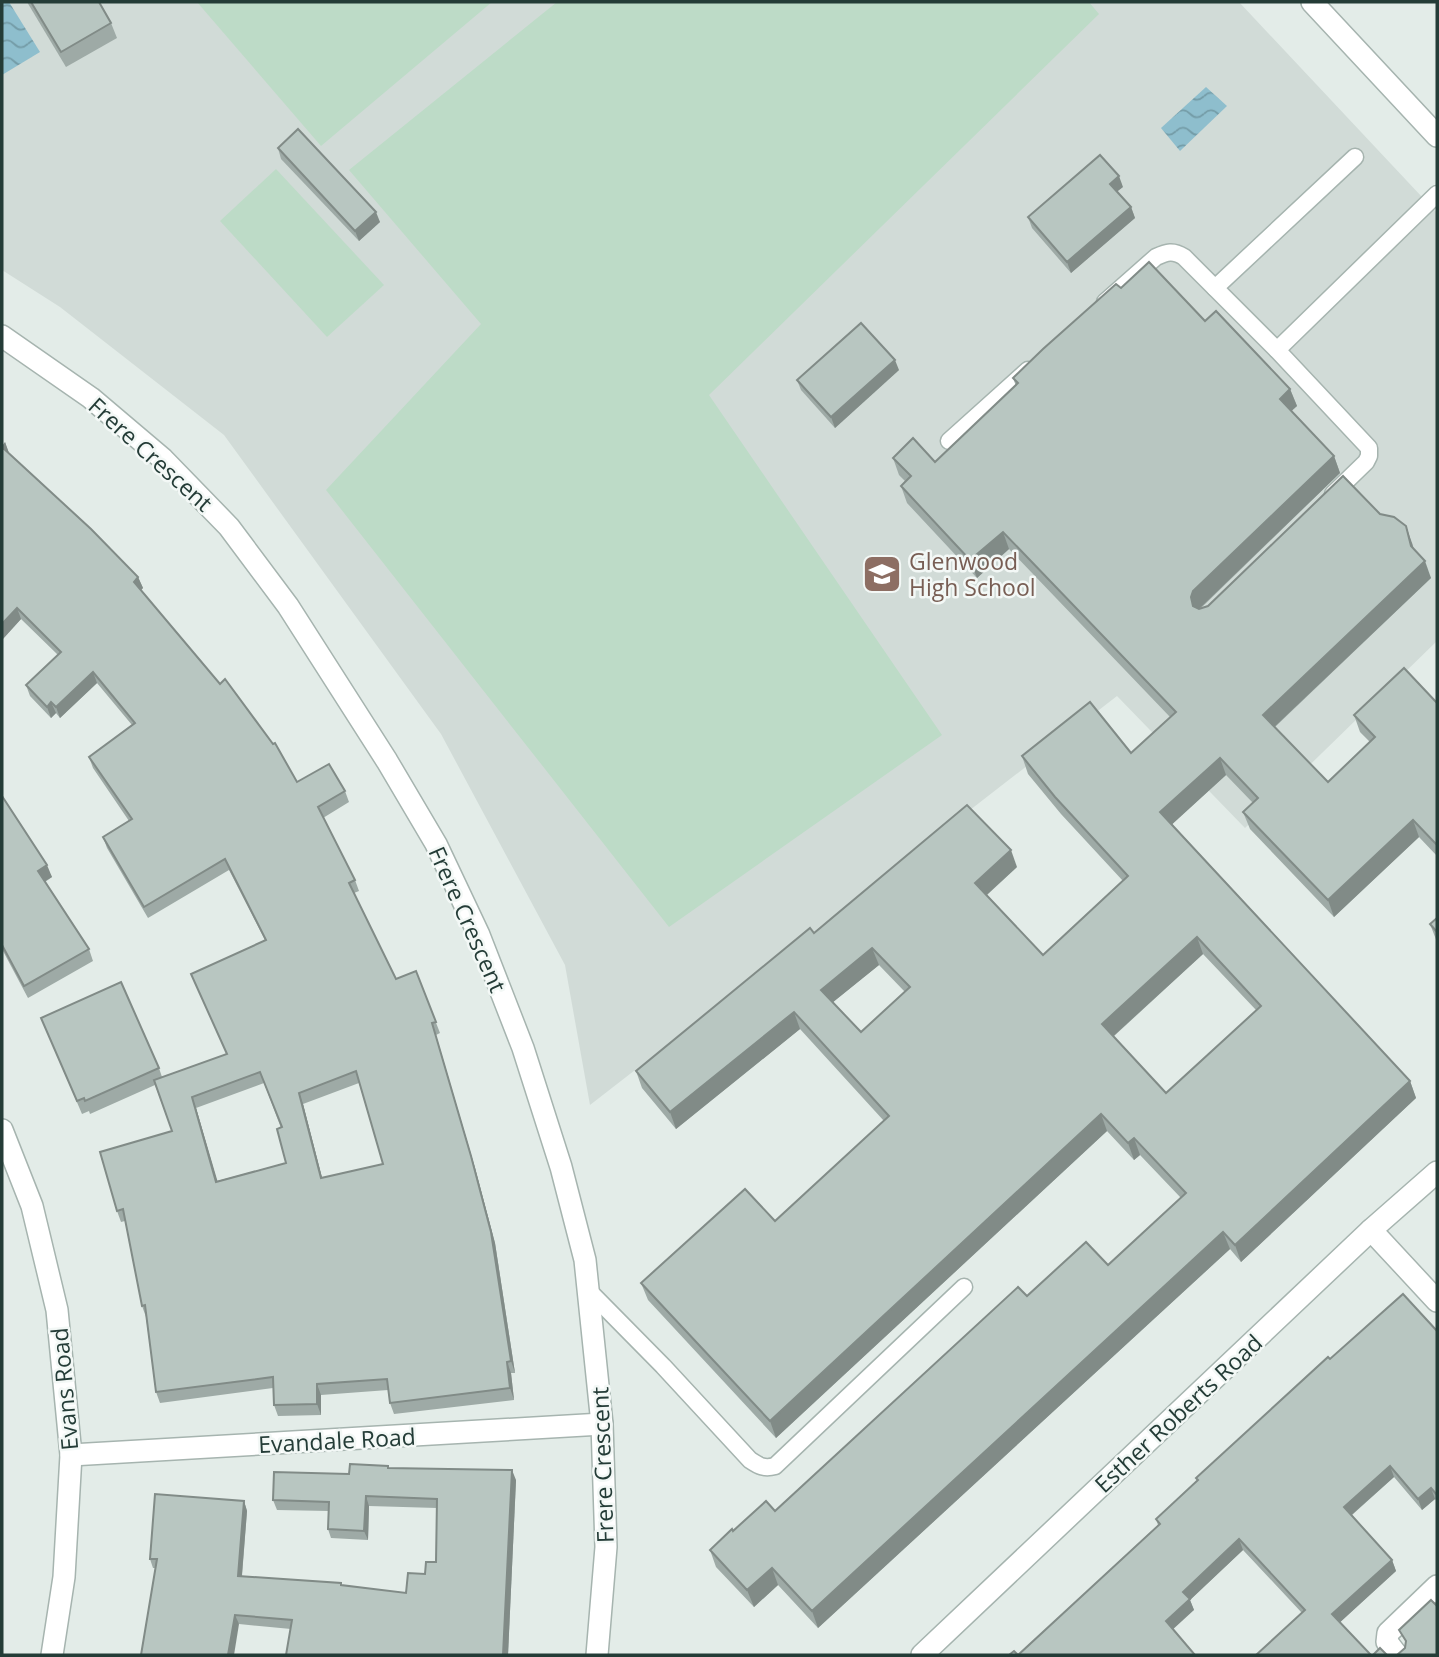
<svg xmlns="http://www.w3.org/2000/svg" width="1439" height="1657" font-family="'Open Sans',sans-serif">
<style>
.built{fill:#d1dbd7}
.grass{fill:#bddbc7}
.water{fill:url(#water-waves)}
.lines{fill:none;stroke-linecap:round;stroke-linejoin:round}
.service-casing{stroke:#a6b4af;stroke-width:19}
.minor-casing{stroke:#a6b4af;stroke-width:24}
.tertiary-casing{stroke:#a6b4af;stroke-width:24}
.service{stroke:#fff;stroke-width:16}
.minor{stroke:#fff;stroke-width:21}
.tertiary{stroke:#fff;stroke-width:21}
.wall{fill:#9eaaa6;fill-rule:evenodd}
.shaded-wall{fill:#818b87}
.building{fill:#b8c6c1;stroke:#818b87;stroke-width:2;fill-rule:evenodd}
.labels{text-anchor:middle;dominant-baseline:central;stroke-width:5;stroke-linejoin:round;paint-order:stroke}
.street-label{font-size:23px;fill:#243c37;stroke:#f3f8f6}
.education-label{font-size:23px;fill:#785e54;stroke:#f3f8f6;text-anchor:start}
</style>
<defs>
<pattern id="water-waves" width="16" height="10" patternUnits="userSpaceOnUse" patternTransform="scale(1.75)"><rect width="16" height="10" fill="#8ebecd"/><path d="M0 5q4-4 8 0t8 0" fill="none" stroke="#749ca7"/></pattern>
</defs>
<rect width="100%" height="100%" fill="#e3ece8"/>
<!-- built -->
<path class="built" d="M2,2H1239L1437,213V641L1245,828L1117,696L590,1105L565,965L441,734L224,435L60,307L2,270Z"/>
<!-- grass -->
<g class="grass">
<path d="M197,2H492L321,146Z"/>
<path d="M557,2H1089L1099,14L709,395L942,735L669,927L326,490L481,324L349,170Z"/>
<path d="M276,169L384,285L327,337L220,221Z"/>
</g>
<!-- water -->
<g class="water">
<path d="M2,2H9L40,52L2,75Z"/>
<path d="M1206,87L1227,106L1180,151L1161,128Z"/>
</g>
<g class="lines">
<!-- service casing -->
<g class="service-casing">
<g id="service">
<path d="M1215,288L1355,157"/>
<path d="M1105,302L1156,257C1167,252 1173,250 1184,257L1277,350L1369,448V456L1366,462L1333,494"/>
<path d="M1277,350L1437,194"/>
<path d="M949,441L1028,370"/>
<path d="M588,1290L663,1366L750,1460C759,1466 764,1469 775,1466L964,1287"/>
</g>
</g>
<!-- minor casing -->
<g class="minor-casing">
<g id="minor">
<path d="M2,336L91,398L163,459L229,527L288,606L387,761L436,844L479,935L523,1048L561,1167L585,1260L602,1424L606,1547L597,1655"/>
<path d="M2,1130L32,1206L57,1310L71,1455L64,1577L52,1655"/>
<path d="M1371,1230L1437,1301"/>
<path d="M71,1455L602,1424"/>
<path d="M922,1655L1371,1230L1437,1172"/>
<path d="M1397,1655L1387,1642L1388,1633L1437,1586"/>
</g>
</g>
<!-- tertiary casing -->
<g class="tertiary-casing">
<path id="tertiary" d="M1312,2L1437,136"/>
</g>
<!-- service -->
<use href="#service" class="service"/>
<!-- minor -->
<use href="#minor" class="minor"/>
<!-- tertiary -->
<use href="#tertiary" class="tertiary"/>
</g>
<!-- wall -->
<g class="wall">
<path d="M27,2H99L111,23L117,38L66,67Z"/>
<path d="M278,148L380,222L359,241L281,159Z"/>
<path d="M1123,187L1117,191L1131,207L1135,218L1071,273L1032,228L1028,217Z"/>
<path d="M1121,288L1205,321L1290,389L1297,406L1291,411L1334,456L1340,473L1200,609L1208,606L1380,514L1412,543L1414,549L1431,578L1275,727L1328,782L1370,742L1360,732L1354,715L1437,703V856L1419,837L1334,917L1250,829L1243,812L1253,803L1226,775L1172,824L1410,1081L1416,1098L1241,1262L1230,1249L818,1628L778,1585L754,1607L716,1567L710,1550L733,1531L775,1511L1027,1296L1108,1265L1181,1198L1140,1155L1134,1160L1107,1131L776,1438L648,1300L641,1283L775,1221L884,1121L800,1029L676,1129L642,1088L636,1071L814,933L1017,867L987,895L1043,955L1123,881L1061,814L1028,774L1022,756L1131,753L1170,717L1009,549L977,578L907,503L901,486L905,481L899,475L893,458L935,462L1016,386L1013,378ZM1203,954L1256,1010L1166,1093L1113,1037ZM879,965L905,992L861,1032L833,1002Z"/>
<path d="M899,370L835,428L801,390L797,380Z"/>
<path d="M5,442L9,454L138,577L143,588L141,590L297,782L345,791L349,802L323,818L355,880L359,891L354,893L396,979L416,971L440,1033L436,1035L475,1168L495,1243L515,1373H511L514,1400L394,1414L390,1403L388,1390L321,1395V1415L278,1416L274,1405L273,1388L160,1403L156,1392L146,1317L142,1306L125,1221L121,1222L117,1211L172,1131L155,1085L90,1114L89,1111L82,1114L41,1018L159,1068L162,1077L227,1054L191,974L265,940L229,870L148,918L107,848L103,837L129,821L93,768L89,757L132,725L97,683L60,718L56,713L51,718L30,696L26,685L58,655L21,619L2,640ZM264,1083L281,1128L286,1163L217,1181L196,1108ZM359,1083L383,1164L322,1178L303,1104Z"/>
<path d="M2,796L52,877L45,882L89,949L93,961L28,998L3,951L2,952Z"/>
<path d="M1437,918V942L1430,924Z"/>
<path d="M1437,1331V1501L1435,1499L1422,1510L1394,1477L1352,1515L1392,1560L1396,1571L1340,1622L1302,1613L1243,1550L1190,1600L1194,1610L1018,1655L1158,1525L1156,1519L1197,1481L1196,1478L1330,1359Z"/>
<path d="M389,1468L516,1480L508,1655H286L291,1629L239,1624L156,1568H153L150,1559L244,1501L247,1511L242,1576L341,1583V1585L406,1593L436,1562L437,1508L369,1506L368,1540L331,1538L328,1529L329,1511L277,1510L273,1500L349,1474Z"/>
</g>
<!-- shaded-wall -->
<g class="shaded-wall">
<path d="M1119,176L1123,187L1114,194L1110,184Z"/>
<path d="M1131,207L1135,218L1071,273L1067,262Z"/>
<path d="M376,212L380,222L359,241L355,231Z"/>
<path d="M895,360L899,370L835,428L831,417Z"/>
<path d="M1290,389L1297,406L1286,416L1280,399Z"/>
<path d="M5,442L9,453L5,458L2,446Z"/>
<path d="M1334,456L1340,473L1200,608L1197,614L1193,606L1191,597L1193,591Z"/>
<path d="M1406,526L1412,543L1417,563L1411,546Z"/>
<path d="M1003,532L1009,549L977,578L970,560Z"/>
<path d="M1425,561L1431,578L1269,732L1263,715Z"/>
<path d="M138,577L143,588L138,593L134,582Z"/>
<path d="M17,608L21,619L2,640V624Z"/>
<path d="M93,672L97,683L60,718L56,707Z"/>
<path d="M51,702L56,713L51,718L47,707Z"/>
<path d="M1220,758L1226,775L1167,829L1160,812Z"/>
<path d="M1413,820L1419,837L1334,917L1328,900Z"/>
<path d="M1011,850L1017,867L981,900L975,883Z"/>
<path d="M47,865L52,877L42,883L38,871Z"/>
<path d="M1197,937L1203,954L1108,1041L1102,1024Z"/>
<path d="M872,948L879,965L827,1007L821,990Z"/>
<path d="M794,1012L800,1029L676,1129L670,1112Z"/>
<path d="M432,1023L475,1168L495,1243L515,1373L511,1361Z"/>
<path d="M1410,1081L1416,1098L1241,1262L1235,1245Z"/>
<path d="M299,1093L303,1104L325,1189L321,1178Z"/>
<path d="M192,1097L196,1108L221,1193L216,1182Z"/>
<path d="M1101,1114L1107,1131L776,1438L770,1421Z"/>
<path d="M1134,1138L1140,1155L1134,1160L1128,1143Z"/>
<path d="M1223,1232L1230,1249L818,1628L812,1611Z"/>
<path d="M507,1362L511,1373L514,1400L510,1388Z"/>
<path d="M317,1384L321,1395V1415L317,1404Z"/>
<path d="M1390,1466L1394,1477L1348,1518L1344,1507Z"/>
<path d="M512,1470L516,1480L508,1655H503Z"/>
<path d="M1431,1488L1435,1499L1422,1510L1418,1499Z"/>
<path d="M366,1496L369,1506L368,1540L364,1531Z"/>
<path d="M244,1501L247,1511L241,1586L238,1576Z"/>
<path d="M1239,1539L1243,1550L1190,1600L1194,1610L1170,1632L1166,1621L1183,1592Z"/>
<path d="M1392,1560L1396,1571L1336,1626L1332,1614Z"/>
<path d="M772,1568L778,1585L754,1607L747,1590Z"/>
<path d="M235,1615L239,1624L234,1655H228Z"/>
</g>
<!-- building -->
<g class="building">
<path d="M31,2H99L111,23L61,52Z"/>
<path d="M298,129L376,212L355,231L278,148Z"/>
<path d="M1100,155L1119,176L1110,184L1131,207L1067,262L1028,217Z"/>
<path d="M1149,262L1205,321L1216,311L1290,389L1280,399L1334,456L1193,591L1191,597L1193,606L1199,609L1208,606L1343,476L1380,514L1394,517L1406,526L1411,546L1425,561L1263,715L1328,782L1375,737L1354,715L1404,668L1437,703V845L1413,820L1328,900L1243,812L1258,798L1220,758L1160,812L1410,1081L1235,1245L1223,1232L812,1611L772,1568L747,1590L710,1550L732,1529L733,1531L766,1501L775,1511L1018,1287L1027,1296L1086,1242L1108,1265L1186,1193L1134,1138L1128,1143L1101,1114L770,1421L641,1283L745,1189L775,1221L889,1116L794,1012L670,1112L636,1071L810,928L814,933L967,805L1011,850L975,883L1043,955L1128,876L1055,797L1022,756L1090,702L1131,753L1176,712L1003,532L970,560L901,486L911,476L893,458L913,438L935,462L1018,383L1013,378L1043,349L1116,284L1121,288ZM1197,937L1261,1006L1166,1093L1102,1024ZM872,948L910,987L861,1032L821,990Z"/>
<path d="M861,323L895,360L831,417L797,380Z"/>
<path d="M2,447L91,529L138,577L134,582L220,684L225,679L273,744L275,743L297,782L329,764L345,791L318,807L355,880L349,883L396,979L416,971L436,1022L432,1023L471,1156L491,1232L511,1361L507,1362L510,1388L390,1403L387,1379L317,1384V1404L274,1405L273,1377L156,1392L145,1305L142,1306L123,1209L117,1211L100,1152L172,1131L154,1080L227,1054L191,974L266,940L225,859L144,907L103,837L132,819L89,757L135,723L93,672L56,707L51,702L47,707L26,685L61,652L17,608L2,624ZM356,1071L383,1164L321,1178L299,1093ZM260,1072L282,1127L277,1129L286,1163L216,1182L192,1097Z"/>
<path d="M2,796L47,865L38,871L89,949L24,986L2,945Z"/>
<path d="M1437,918V932L1430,924Z"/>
<path d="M121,982L159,1068L85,1101L84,1098L77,1101L41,1018Z"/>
<path d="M1403,1294L1437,1331V1495L1431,1488L1418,1499L1390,1466L1344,1507L1392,1560L1332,1614L1371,1655H1256L1305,1610L1239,1539L1183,1592L1190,1599L1166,1621L1195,1655H1009L1014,1651L1018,1655L1160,1524L1156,1519L1198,1480L1196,1478L1328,1357L1330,1359Z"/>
<path d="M350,1464L388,1466V1468L512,1470L503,1655H286L292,1620L235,1615L228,1655H141L157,1559H150L155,1494L244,1501L238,1576L341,1583V1585L406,1593L408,1573L425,1574L426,1562H436L437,1499L366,1496L364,1531L328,1529L329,1502L273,1500L274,1472L349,1474Z"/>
<path d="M1431,1600L1437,1606V1655H1397L1405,1648L1406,1641L1399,1630Z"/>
<path d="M1380,1648L1387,1655H1373Z"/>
</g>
<!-- icons -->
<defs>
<g id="school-square" transform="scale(2.0125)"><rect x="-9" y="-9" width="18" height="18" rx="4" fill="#8d6e63" stroke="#f3f8f6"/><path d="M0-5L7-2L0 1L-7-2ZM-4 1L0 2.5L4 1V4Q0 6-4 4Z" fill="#fff"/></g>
</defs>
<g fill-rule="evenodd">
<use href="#school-square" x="882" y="574"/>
</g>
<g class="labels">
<!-- street labels -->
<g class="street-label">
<text transform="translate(151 454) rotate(42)">Frere Crescent</text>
<text transform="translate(468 919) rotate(66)">Frere Crescent</text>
<text transform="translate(64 1389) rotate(-95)">Evans Road</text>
<text transform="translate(1178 1413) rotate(-43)">Esther Roberts Road</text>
<text transform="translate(337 1440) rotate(-3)">Evandale Road</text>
<text transform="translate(602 1465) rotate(-92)">Frere Crescent</text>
</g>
<!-- education labels -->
<g class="education-label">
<text x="909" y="561">Glenwood<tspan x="909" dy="26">High School</tspan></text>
</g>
</g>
<!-- border -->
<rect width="1439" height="1657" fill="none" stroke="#243c37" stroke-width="7"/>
</svg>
